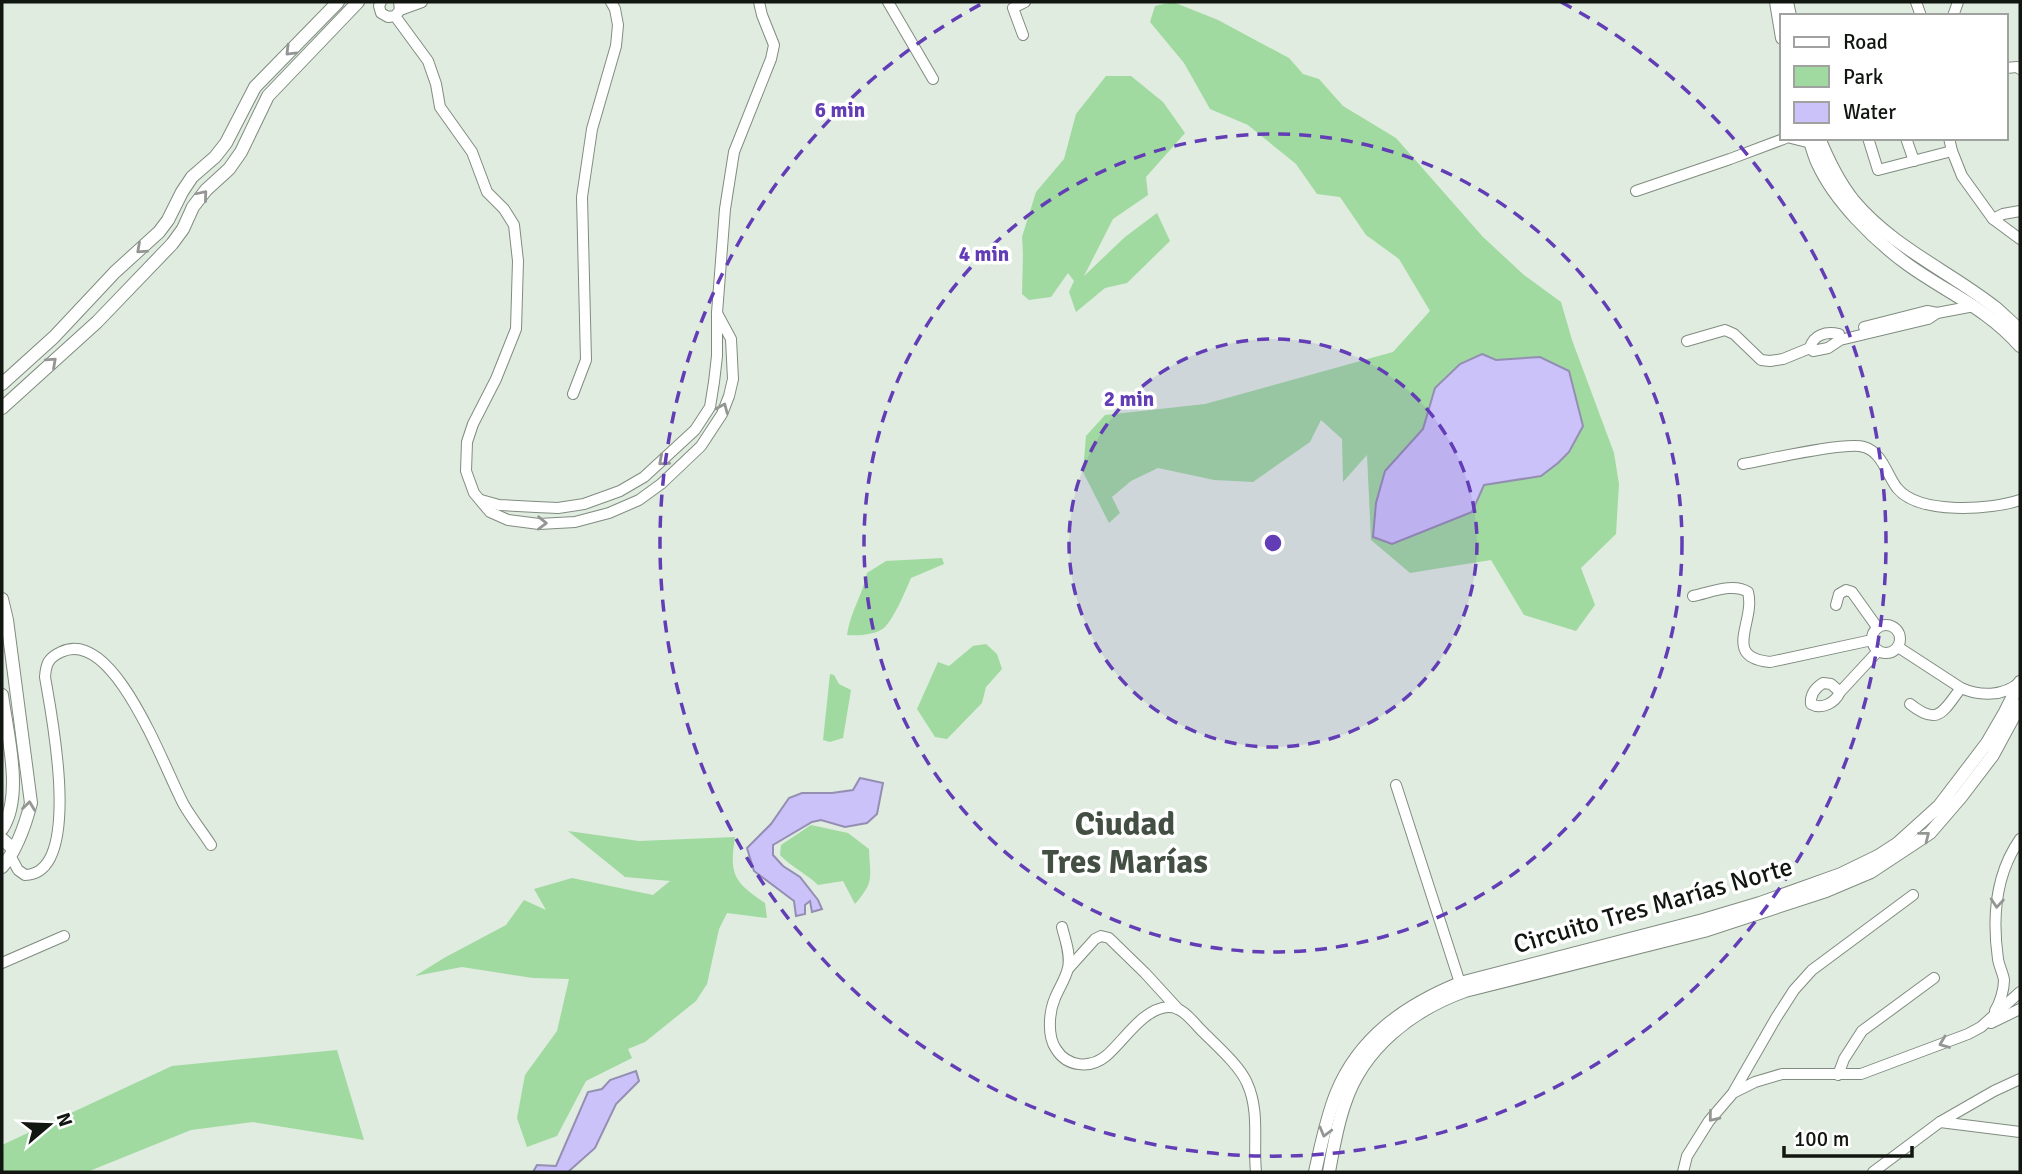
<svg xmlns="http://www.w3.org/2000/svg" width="2022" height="1174" font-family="Signika,sans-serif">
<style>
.green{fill:#a0daa0}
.water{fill:#cbc2f9;stroke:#948eb3;stroke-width:2}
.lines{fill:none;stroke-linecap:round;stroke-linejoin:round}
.minor-casing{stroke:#808c80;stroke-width:12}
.tertiary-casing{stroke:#808c80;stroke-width:14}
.minor{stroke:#fff;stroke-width:10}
.tertiary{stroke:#fff;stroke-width:12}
.oneway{stroke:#949694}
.ring{fill:none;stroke:#623db6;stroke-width:3.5;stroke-dasharray:12 9}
.labels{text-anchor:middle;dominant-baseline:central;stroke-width:7;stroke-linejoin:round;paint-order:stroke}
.street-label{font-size:26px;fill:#121611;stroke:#fff}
.district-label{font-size:33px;font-weight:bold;fill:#444f44;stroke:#fff}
.centre{fill:#623db6;stroke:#fff;stroke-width:3.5}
.ring-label{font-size:21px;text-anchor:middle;font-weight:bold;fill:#623db6;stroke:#fff;stroke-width:7;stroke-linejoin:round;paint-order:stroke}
</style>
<rect width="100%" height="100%" fill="#dfecdf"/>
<!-- green -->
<g class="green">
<path d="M1173,2L1218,20L1289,58L1303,74L1319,79L1343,106L1396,138L1483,237L1524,275L1561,302L1572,340L1614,453L1619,484L1616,534L1581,568L1595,605L1576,631L1524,615L1491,560L1410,573L1371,540L1367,455L1343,482L1342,439L1321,420L1310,442L1253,482L1214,480L1158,468L1131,481L1112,497L1120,513L1109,523L1083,472L1086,436L1105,415L1205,404L1393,352L1430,311L1399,259L1366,235L1340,197L1317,194L1296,164L1248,125L1210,109L1184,63L1150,22L1155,6Z"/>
<path d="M1106,76H1131L1163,102L1185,133L1146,177L1148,195L1113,219L1084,276L1125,237L1157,213L1170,241L1127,283L1105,288L1076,312L1069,292L1074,281L1068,273L1051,297L1029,300L1022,294L1023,254L1022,237L1036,192L1064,159L1076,114Z"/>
<path d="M942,558L944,564L911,578C906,590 894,618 885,627C876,635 859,636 847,635C850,612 862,597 867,573L886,561Z"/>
<path d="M986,644L997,654L1002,669L986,687L982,703L947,739L935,737L917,709L938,662L949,666L973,646Z"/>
<path d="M830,674L834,675L839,684L851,690L843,738L830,742L823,740Z"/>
<path d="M811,825L848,833L869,849C870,878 875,881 855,904L843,881L818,885C806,873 791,867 780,855L781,845Z"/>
<path d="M568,831L639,841L735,837C729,875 734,882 765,903L767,918L727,913L719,929L707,984L696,1001L645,1042L628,1049L632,1058L586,1081L557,1136L527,1147L517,1118L525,1075L557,1031L569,979L533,978L462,967L415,976L444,958L506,925L524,900L546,910L534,889L572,878L653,895L670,881L625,877Z"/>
<path d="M337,1050L364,1140L253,1122L191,1130L87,1172H2V1145L172,1066Z"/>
</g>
<!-- water -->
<g class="water">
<path d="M1482,354L1496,360L1540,357L1569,371L1583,426L1569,452L1558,463L1541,476L1484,485L1472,512L1392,544L1373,537L1376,503L1385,471L1423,429L1435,388L1460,364Z"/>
<path d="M860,778L883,783L877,814L867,823L845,827L821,820L812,822L773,845V855L783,866L800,877L818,900L822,909L812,912L810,901L805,905V914L796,916L794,901L754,871L747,848L771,824L789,798L802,793H832L853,790Z"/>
<path d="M636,1071L639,1081L616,1104L595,1148L568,1172H533L537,1165L556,1166L588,1092L602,1089L610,1080Z"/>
</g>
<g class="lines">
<!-- minor casing -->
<g class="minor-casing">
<g id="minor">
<path d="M381,2L379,6L381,13L388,17L395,16L400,10L399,2"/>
<path d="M888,2L933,79"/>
<path d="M1916,2L1921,16"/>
<path d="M400,10L422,2"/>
<path d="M395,16L428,61L436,84L440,107L472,152L487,192L504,209L514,225L518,261L516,329L496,379L473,424L467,442L466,471L474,493L490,512L508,520L539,524L575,522L609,513L639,500L661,484L701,446L722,414L729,396L733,379L731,339L717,313"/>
<path d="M1953,16L1958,2"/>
<path d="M1023,35L1013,8L1025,2"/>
<path d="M2006,68L2017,67L2020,69"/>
<path d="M1791,138L1811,143"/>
<path d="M1868,138L1878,170L1952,151"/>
<path d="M1906,138L1914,161"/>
<path d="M1949,138L1952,151L1962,176L1993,219L2020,239"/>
<path d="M1636,191L1730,159L1786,138"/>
<path d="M1993,219L2003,214L2020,211"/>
<path d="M1864,327L1927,311L1937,313L1974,306"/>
<path d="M1840,340L1839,334C1826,331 1813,335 1810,348L1813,351L1828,348L1840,340L1928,319L1937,313"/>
<path d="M1687,341L1725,330L1734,334L1761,360L1770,361L1783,359L1810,348"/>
<path d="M573,394L586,360L582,197L592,129L616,46L618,25L615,9L611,2"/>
<path d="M1743,464C1766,460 1847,441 1864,447C1882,452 1887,475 1897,488C1919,515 1991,510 2020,500"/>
<path d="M481,500L499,505L536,507L558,508L584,504L620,491L644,477L695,430L710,407L714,382L717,356V313L725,209L734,152L771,59L774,45L762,15L759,2"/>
<path d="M1693,596C1709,593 1733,582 1748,592C1756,622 1721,657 1770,662L1872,640"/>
<path d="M1836,605L1839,594L1846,590L1852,592L1877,627"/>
<circle cx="1886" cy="639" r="14"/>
<path d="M1898,647L1961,688C1979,696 2004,697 2020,682"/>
<path d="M1840,692L1831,684L1823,683C1815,688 1810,694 1811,704C1822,710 1835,703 1840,692L1878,651"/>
<path d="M1910,704C1939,727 1943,711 1961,688"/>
<path d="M1396,785L1460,983"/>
<path d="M11,857L18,870L25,875C84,874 51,712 45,677C46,664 48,658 61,652C115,626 165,771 184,805C192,819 202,831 211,845"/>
<path d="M1062,927C1065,939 1071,955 1068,968C1066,978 1059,988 1055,998C1049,1012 1047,1036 1056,1049C1067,1067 1090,1069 1106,1056C1124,1041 1142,1009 1168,1007C1182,1006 1193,1022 1202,1031C1215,1044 1240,1066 1247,1083C1260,1111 1253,1143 1256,1172"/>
<path d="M2,963L64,936"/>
<path d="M1068,969L1095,939L1101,936L1109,938L1145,973L1178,1009"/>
<path d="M1995,1011C2000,1003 2004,990 2004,980C2003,973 1999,966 1998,959C1992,917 1995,875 2020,839"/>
<path d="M1991,1023L2020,1009"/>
<path d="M1838,1075L1844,1059L1862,1031L1934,978"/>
<path d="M1734,1091L1776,1018L1794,990L1812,970L1913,895"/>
<path d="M1940,1122L2020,1132"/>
<path d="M1683,1172L1687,1156L1709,1121L1733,1093L1755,1082L1782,1074H1861L1968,1034L1981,1027L2020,992"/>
<path d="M1873,1172L1940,1122L1994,1091L2020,1079"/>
</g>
</g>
<!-- tertiary casing -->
<g class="tertiary-casing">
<g id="tertiary">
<path d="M1776,2L1782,38"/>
<path d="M1787,2L1790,16"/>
<path d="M1809,138C1812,147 1814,156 1818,164C1835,201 1874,240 1907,264C1947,293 1987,308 2020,346"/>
<path d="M1819,138C1828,160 1838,181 1853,200C1892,247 1949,271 1996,308C2004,315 2012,323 2020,330"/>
<path d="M2,384L54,337L115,272L159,232L168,220L182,192L192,177L215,157L226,143L255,87L338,2"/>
<path d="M2,408L97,322L172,244L183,229L193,207L206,190L229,169L241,152L268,96L358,2"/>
<path d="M2,599L7,620L31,803C25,826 17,850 2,867"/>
<path d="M2,695C7,733 24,796 2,829"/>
<path d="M2,839L10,846L13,851"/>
<path d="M1315,1172C1321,1146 1326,1119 1336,1094C1359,1037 1406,1005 1460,983L1703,920L1760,903L1841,874L1878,856L1898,843L1939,806L1987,743L2005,712L2020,682"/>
<path d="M1329,1172C1333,1149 1337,1125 1345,1103C1363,1048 1412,1010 1465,991L1704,931L1826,891L1871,872L1930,833L1961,797L1993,755L2020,705"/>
</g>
</g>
<!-- minor -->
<use href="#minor" class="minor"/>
<!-- tertiary -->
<use href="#tertiary" class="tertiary"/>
</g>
<!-- one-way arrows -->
<defs><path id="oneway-chevron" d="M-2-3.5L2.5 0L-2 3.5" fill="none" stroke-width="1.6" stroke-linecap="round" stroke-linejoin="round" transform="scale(1.75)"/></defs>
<g class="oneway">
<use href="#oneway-chevron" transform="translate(290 51) rotate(135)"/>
<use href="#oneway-chevron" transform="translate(203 195) rotate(-50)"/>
<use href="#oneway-chevron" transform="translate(141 249) rotate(138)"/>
<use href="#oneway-chevron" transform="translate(52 362) rotate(-42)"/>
<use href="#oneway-chevron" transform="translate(723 408) rotate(-67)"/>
<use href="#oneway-chevron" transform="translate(663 461) rotate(139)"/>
<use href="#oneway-chevron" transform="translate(542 523) rotate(1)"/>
<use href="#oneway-chevron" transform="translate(29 806) rotate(-83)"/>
<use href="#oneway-chevron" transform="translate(1925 836) rotate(-38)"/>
<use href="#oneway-chevron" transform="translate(1997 903) rotate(95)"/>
<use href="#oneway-chevron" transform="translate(1944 1043) rotate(159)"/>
<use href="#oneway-chevron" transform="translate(1713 1117) rotate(129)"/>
<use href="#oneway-chevron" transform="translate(1325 1132) rotate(105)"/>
</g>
<!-- distance rings -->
<circle cx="1273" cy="543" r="204" fill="#623db6" fill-opacity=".12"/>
<g class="ring">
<circle cx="1273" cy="543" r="204"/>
<circle cx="1273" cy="543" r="409"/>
<path d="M1561 2A613 613 0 1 1 985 2"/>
</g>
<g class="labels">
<!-- street labels -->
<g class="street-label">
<text transform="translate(1653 906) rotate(-16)">Circuito Tres Marías Norte</text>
</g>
<!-- district labels -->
<g class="district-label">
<text x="1125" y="824">Ciudad<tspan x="1125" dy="38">Tres Marías</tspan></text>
</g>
</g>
<circle cx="1273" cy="543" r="10" class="centre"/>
<g class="ring-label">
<text x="840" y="117">6 min</text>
<text x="984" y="261">4 min</text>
<text x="1129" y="406">2 min</text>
</g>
<!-- border -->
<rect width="2022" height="1174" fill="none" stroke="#121611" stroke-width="7"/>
<!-- legend -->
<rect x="1780" y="14" width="228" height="126" fill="#ffffff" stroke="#a0a2a0" stroke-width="2"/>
<rect x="1794" y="37" width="35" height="10" fill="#ffffff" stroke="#a0a2a0" stroke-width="2"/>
<text x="1843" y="49" font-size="21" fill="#121611">Road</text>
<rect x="1794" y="66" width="35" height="21" fill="#a0daa0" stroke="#a0a2a0" stroke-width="2"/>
<text x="1843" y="84" font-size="21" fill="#121611">Park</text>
<rect x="1794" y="102" width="35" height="21" fill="#cbc2f9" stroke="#a0a2a0" stroke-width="2"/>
<text x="1843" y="119" font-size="21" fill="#121611">Water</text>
<!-- north arrow -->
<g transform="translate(49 1125) rotate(71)" stroke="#ffffff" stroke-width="5" paint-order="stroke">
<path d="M0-5L12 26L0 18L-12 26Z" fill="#121611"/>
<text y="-10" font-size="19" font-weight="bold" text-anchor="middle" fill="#121611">N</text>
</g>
<!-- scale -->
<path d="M1784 1146v10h128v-10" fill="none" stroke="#121611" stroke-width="3.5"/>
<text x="1794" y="1146" font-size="21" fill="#121611" stroke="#ffffff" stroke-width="5" paint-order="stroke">100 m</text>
</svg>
